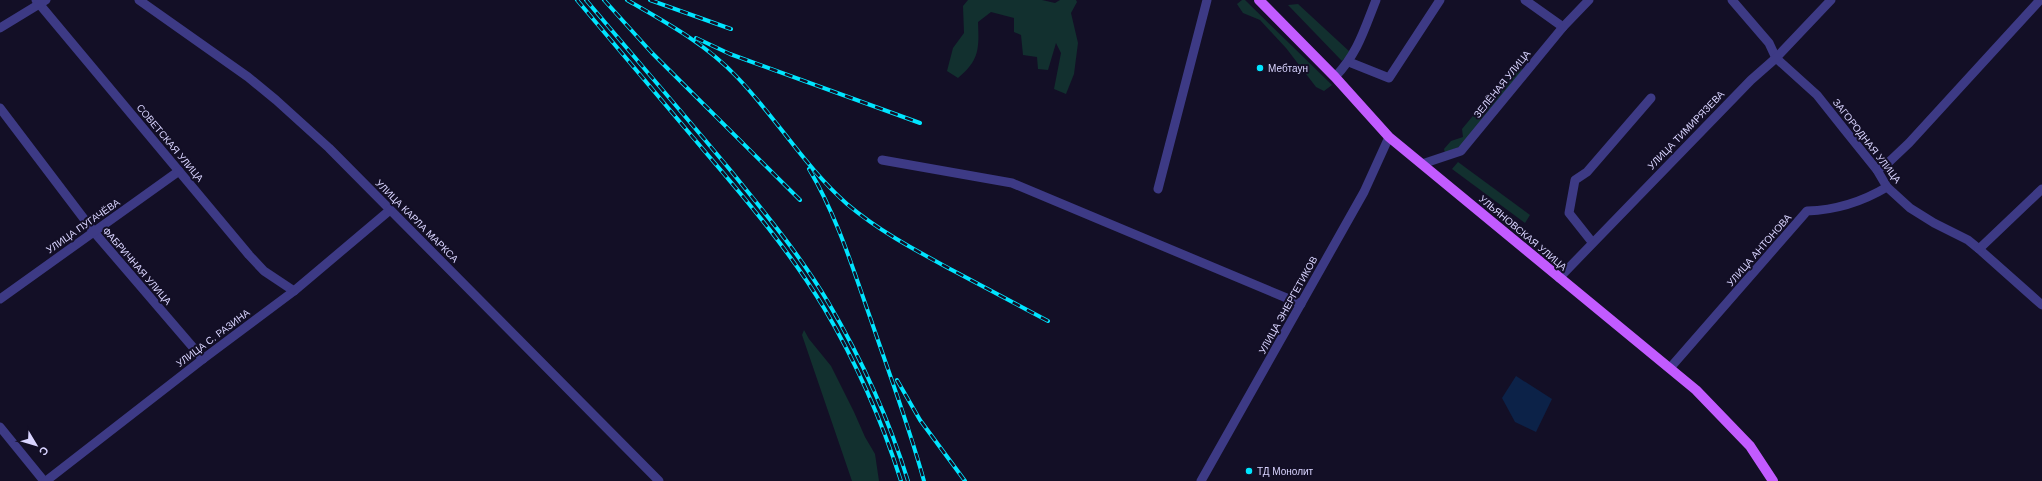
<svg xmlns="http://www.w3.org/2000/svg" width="2042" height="481" font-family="Helvetica,sans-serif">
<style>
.green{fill:#12302f}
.water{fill:#0c2248}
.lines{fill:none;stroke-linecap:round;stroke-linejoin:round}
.minor{stroke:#3d3a85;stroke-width:9}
.major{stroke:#c25bff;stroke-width:10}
.rail-casing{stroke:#00e5ff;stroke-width:4}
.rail{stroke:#130f26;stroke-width:2.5;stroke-dasharray:8;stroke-linecap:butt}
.poi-dot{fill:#00e5ff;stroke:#130f26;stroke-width:1.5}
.labels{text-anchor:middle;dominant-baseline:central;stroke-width:4;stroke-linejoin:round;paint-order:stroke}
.poi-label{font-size:10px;fill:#d9d4ff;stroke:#130f26;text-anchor:start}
.street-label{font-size:10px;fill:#d9d4ff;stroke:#130f26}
</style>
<rect width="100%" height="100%" fill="#130f26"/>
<!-- green -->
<g class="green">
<path d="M968,0H1042L1055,3L1060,0H1076L1077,2L1071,13L1078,43L1074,74L1066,94L1054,89L1061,53L1056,43L1048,70L1038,69L1037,57L1023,55L1021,35L1014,32V18L991,12L978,22C979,48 980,60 958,78L947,71L953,48L964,33L963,6Z"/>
<path d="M1242,0H1245L1332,85L1324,91L1316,87L1286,48L1260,20L1243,13L1237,4Z"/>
<path d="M1298,4L1350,52L1342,61L1288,5Z"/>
<path d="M1520,66L1523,72L1463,145L1445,153L1444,149L1451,141L1463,137L1462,129L1487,99Z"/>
<path d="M1458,162L1530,215L1525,223L1452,169Z"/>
<path d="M804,330L809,339L831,366L854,412L865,437L875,454L879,481H852L802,335Z"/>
</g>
<!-- water -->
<path class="water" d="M1516,376L1552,399L1536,432L1515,422L1502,398Z"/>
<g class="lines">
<!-- minor -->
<g class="minor">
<path d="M36,0L249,255L264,271L294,291"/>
<path d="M139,0L248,77L276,100L329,148L659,481"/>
<path d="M1525,0L1563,27"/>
<path d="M1732,0L1769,43L1776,58L1817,95L1844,129L1877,170L1887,187L1910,208L1934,223L1968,240L1979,249L2042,305"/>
<path d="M0,28L46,0"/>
<path d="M1349,62L1389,78L1440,0"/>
<path d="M1335,77C1358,53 1364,30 1376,0"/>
<path d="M0,108L94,232L203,359"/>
<path d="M882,160L1012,183L1301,304"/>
<path d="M1422,164L1461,151L1563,27L1589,0"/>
<path d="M1877,170L1890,161L1909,143L2040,0"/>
<path d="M1158,189L1207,0"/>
<path d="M1592,242L1569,213L1575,180L1587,172L1651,98"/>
<path d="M1979,249L2042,189"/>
<path d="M1559,278L1751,80L1776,58L1831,0"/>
<path d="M0,299L179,171"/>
<path d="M1670,368L1807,211C1837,210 1862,202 1887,187"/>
<path d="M0,427L44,481"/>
<path d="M46,481L203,359L294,291L390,210"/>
<path d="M1201,481L1364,192L1389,137"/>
</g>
<!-- major -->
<path class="major" d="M1259,0L1335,77L1389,137L1696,390L1750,446L1773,481"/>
<!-- rail casing -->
<g class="rail-casing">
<g id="rail">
<path d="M577,0C620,51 664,103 707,154C749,203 791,253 824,308C856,362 882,421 901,481"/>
<path d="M586,0C634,57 683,113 731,171C765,213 800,255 828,302C861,358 889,419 908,481"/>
<path d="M604,0L652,53L800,200"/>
<path d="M627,0C665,22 706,44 736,76C775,116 805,167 847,204C879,231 915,250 952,270C984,287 1016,304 1048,321"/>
<path d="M650,0L731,29"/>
<path d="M696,38L730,54L920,123"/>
<path d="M809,169C837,216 853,269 871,320C889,373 909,426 924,481"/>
<path d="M897,380L920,420L965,481"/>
</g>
</g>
<!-- rail -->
<use href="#rail" class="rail"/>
</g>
<!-- markers -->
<g class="poi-dot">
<circle cx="1260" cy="68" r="4"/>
<circle cx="1249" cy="471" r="4"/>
</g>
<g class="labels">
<!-- poi labels -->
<g class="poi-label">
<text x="1268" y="68">Мебтаун</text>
<text x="1257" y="471">ТД Монолит</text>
</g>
<!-- street labels -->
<g class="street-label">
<text transform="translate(1502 84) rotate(-51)">ЗЕЛЁНАЯ УЛИЦА</text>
<text transform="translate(1686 130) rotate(-46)">УЛИЦА ТИМИРЯЗЕВА</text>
<text transform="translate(1867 141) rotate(52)">ЗАГОРОДНАЯ УЛИЦА</text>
<text transform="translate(170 143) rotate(50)">СОВЕТСКАЯ УЛИЦА</text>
<text transform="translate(417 221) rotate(45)">УЛИЦА КАРЛА МАРКСА</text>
<text transform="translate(83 226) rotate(-35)">УЛИЦА ПУГАЧЁВА</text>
<text transform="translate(1523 233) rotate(40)">УЛЬЯНОВСКАЯ УЛИЦА</text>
<text transform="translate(1759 250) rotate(-49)">УЛИЦА АНТОНОВА</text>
<text transform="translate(137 266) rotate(49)">ФАБРИЧНАЯ УЛИЦА</text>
<text transform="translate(1288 305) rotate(-61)">УЛИЦА ЭНЕРГЕТИКОВ</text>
<text transform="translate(213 338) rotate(-37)">УЛИЦА С. РАЗИНА</text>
</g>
</g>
<!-- north arrow -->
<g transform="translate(36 445) rotate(128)" stroke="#130f26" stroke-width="3" paint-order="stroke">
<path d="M0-3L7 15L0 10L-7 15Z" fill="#d9d4ff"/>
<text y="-6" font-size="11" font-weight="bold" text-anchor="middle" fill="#d9d4ff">С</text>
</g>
</svg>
